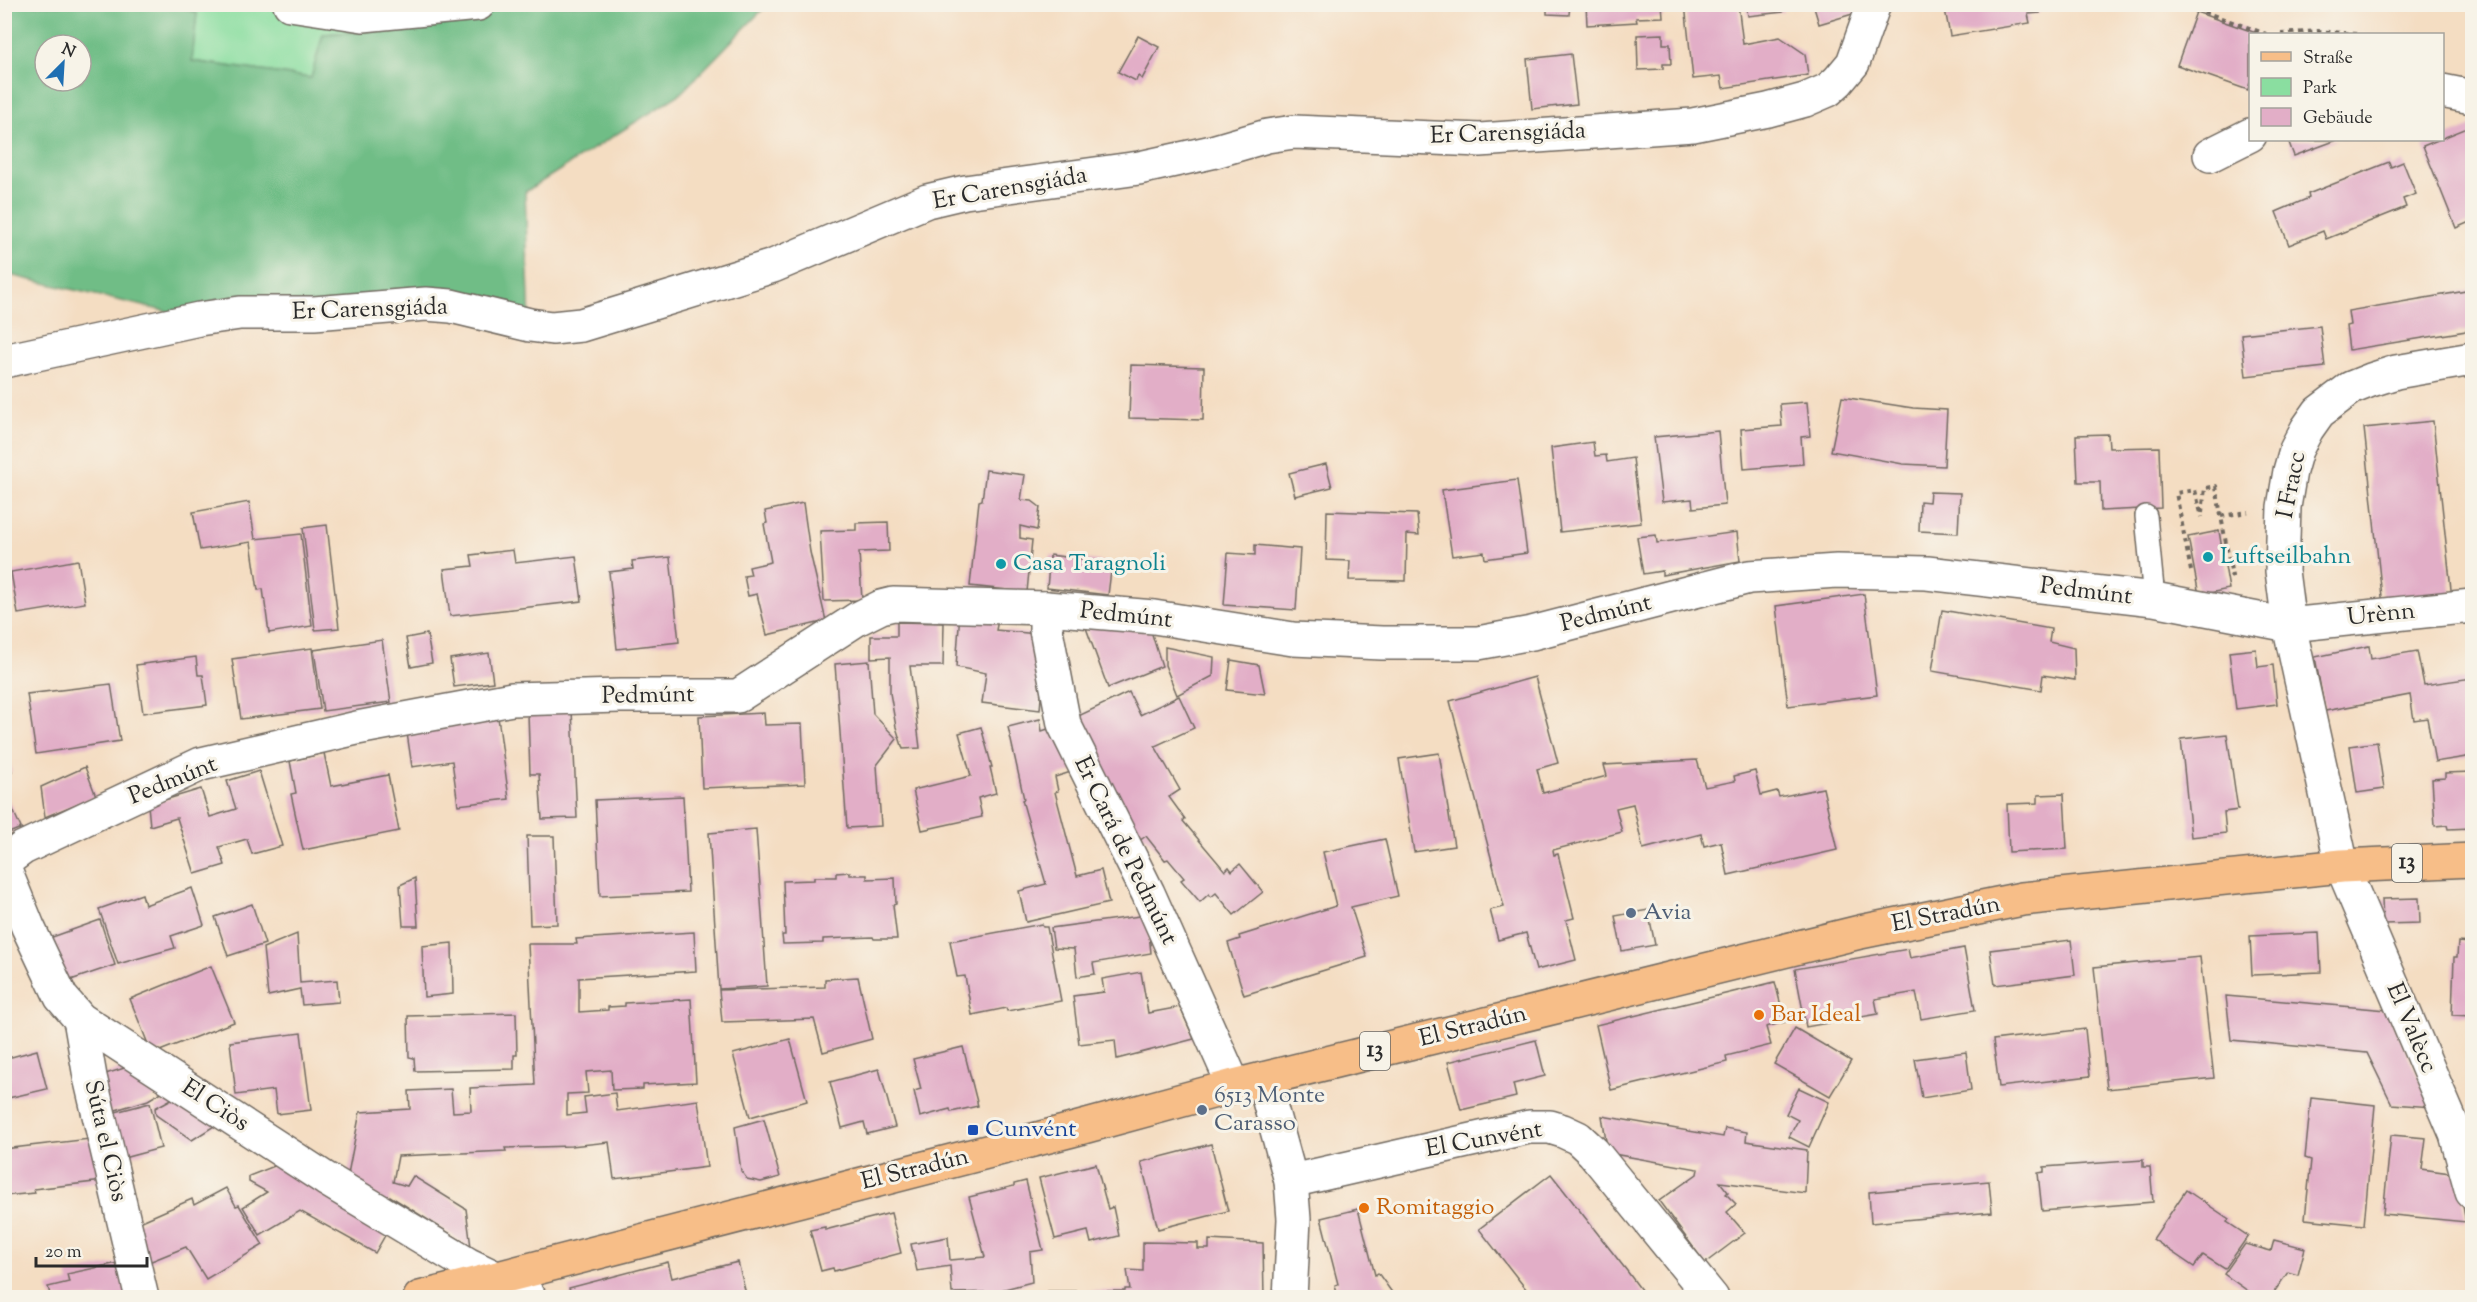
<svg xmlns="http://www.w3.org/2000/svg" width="2477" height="1302" font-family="'Sorts Mill Goudy',serif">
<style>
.green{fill:#8adea0;stroke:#5a8466;stroke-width:1.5}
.forest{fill:#6fbd86;stroke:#4d7458;stroke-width:1.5;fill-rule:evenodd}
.building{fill:#e2aec7}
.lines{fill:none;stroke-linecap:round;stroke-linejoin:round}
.lane-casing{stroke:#716960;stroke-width:24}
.street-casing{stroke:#716960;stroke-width:36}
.primary-casing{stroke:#716960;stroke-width:36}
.path{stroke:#716960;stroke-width:4;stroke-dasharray:4.5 4.5;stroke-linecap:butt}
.lane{stroke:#fff;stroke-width:21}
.street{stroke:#fff;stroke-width:33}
.primary{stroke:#f7be88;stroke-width:33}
.culture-dot{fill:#0f9aa8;stroke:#f7f3e8;stroke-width:2}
.service-dot{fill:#5c6f8a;stroke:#f7f3e8;stroke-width:2}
.food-dot{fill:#e8710a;stroke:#f7f3e8;stroke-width:2}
.transit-dot{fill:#1a4fb4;stroke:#f7f3e8;stroke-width:2}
.labels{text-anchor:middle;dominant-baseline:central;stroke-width:6;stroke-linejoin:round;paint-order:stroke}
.shield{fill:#f7f3e8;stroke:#686764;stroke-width:1.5}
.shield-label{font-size:22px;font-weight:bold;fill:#2b2b2b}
.street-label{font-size:24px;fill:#2b2b2b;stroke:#f7f3e8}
.culture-label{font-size:24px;fill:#0d838f;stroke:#f7f3e8;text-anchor:start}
.service-label{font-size:24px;fill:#4e5e75;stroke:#f7f3e8;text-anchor:start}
.food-label{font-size:24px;fill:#c56008;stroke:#f7f3e8;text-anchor:start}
.transit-label{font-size:24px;fill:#164399;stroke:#f7f3e8;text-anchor:start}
</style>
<rect width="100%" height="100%" fill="#f7f3e8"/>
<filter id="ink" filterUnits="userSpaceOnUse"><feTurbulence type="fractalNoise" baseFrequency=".0167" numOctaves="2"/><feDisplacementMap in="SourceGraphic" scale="12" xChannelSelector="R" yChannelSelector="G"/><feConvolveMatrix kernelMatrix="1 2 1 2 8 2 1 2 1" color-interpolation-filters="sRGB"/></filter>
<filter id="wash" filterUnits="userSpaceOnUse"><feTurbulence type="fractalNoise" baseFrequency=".008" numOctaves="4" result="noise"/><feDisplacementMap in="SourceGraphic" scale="24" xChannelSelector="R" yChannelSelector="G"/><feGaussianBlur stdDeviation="1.35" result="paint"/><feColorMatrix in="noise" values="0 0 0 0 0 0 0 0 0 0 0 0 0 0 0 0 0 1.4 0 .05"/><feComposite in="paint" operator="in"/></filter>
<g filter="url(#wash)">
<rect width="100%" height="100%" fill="#f4ddc2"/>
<!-- green -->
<path class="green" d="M174,5H434L431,27L323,34L312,78L191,61L197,13Z"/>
<!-- forest -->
<path class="forest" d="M5,5H174L197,13L192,61L311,78L323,34L431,27L434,5H767L680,94L525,192L530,325L496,316L199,319L5,274ZM45,45H81V81H45Z"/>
<g id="blocks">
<!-- building -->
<g class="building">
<path d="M1547,4H1570L1569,15L1547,14Z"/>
<path d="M1586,4H1662L1663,17L1636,18L1637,22L1587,25Z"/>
<path d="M1685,4H1738L1743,44L1780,37L1805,54L1808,75L1723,88L1721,76L1693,79Z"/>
<path d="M1746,4H1782L1783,12L1748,16Z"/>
<path d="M1813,4H1854L1856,13L1819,24Z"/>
<path d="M1944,4H2039L2040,13L2028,14L2030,23L1950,36Z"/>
<path d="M2196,12L2259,34H2250V82L2248,90L2177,65Z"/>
<path d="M1663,34V44H1670L1671,64H1663V69L1638,70L1637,35Z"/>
<path d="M1138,36L1159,47L1142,79L1138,76L1136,81L1118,72Z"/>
<path d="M1571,54L1577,104L1532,109L1527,59Z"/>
<path d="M2472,126V221L2456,228L2423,146Z"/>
<path d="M2288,140H2337L2294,156Z"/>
<path d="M2389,162L2391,167L2403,162L2416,194L2403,199L2406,207L2326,239L2323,231L2289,245L2276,212L2309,198L2308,194Z"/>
<path d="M2472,290V330L2349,350L2346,326L2350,325L2348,311Z"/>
<path d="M2320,326L2325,367L2246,376L2241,334Z"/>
<path d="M1131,365L1204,367L1203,420L1129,418Z"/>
<path d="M1842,397L1913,408L1947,410L1944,466L1903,464L1831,451Z"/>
<path d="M1807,402L1810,436L1801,437L1803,464L1744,469L1741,429L1782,426L1780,404Z"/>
<path d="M2433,421L2452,599L2383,606L2364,428Z"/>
<path d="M1718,431L1725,505L1693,508L1692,499L1662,502L1654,437Z"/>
<path d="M2108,434L2109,448L2159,447L2161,508L2101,511L2100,482H2078L2076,435Z"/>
<path d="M1593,442L1595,456L1606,455L1607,462L1633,458L1641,523L1560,532L1551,448Z"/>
<path d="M1326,464L1332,487L1295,496L1289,473Z"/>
<path d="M986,470L1025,475L1021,500L1032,501L1040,507L1037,530L1020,526V538L1032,540L1027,592L970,586L979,501L982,500Z"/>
<path d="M1517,480L1527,553L1485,559L1484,552L1452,556L1442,490Z"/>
<path d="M1930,492L1960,493L1958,533L1919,531L1920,501L1929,502Z"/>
<path d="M249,502L255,539L301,534L312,626L269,633L263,589L258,590L251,542L200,550L193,512Z"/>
<path d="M803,503L810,552L826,621L767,635L757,594L748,596L744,576L751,575L749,567L771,562L764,524L767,523L765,511Z"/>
<path d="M1327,511L1417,514L1419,535L1407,534L1406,581L1349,580L1350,561L1326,560Z"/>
<path d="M888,522L889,551L859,552L862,600L824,601L820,531L856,530V523Z"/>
<path d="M327,525L339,628L315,630L303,528Z"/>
<path d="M2219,531L2229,589L2199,595L2188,537Z"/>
<path d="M1737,532L1740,561L1662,575V571L1643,574L1637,537L1656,535L1657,543Z"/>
<path d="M1255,545L1300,549L1296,610L1224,605L1228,553L1255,555Z"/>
<path d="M513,550L515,563L576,556L582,601L450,616L444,569L473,566L471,555Z"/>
<path d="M1050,555L1112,563L1108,595L1047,588Z"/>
<path d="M670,557L679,642L617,649L609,572L633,569L632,561Z"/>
<path d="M78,560L85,603L18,614L11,572Z"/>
<path d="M1864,594L1877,695L1788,706L1776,606Z"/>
<path d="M1942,610L2051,629L2049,642L2074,648L2075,680L2043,675L2041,690L1932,671Z"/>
<path d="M960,612L998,620L996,630L1037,634L1043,671L1040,710L982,703L986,673L956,667Z"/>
<path d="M897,622L944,623L943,666H910L920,748L903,749L896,727L890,693V657L871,658V636H897Z"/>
<path d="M1085,625L1151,631L1162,666L1108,688Z"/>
<path d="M427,634L432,663L411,667L406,638Z"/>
<path d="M382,640L391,702L323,711L314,650Z"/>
<path d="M2369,646L2371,659L2417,651L2424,685L2472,678V756L2435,762L2427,718L2414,720L2410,695L2325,711L2315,657Z"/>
<path d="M1165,647L1214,657L1213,676L1177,695L1165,665Z"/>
<path d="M312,648L320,709L241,719L232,659Z"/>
<path d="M2256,649L2258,667L2273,665L2277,704L2236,709L2229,652Z"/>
<path d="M489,653L493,682L454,687L450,659Z"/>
<path d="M196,657L198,675H203L207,705L143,713L136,665Z"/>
<path d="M1231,660L1259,665L1265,694L1227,690Z"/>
<path d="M869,661L873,714L897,739L877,765L881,826L847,828L835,664Z"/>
<path d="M1535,677L1558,763L1537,769L1543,793L1607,776L1604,765L1697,760L1705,787L1735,781L1734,776L1755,771L1761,795L1777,791L1779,797L1823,788L1837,850L1728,875L1721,842L1704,846L1701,834L1643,849L1633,804L1616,808L1622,832L1553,850L1554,855L1558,854L1574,918L1566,920L1576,960L1536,970L1526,933L1498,940L1490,910L1504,907L1450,701Z"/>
<path d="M111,684L120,741L36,754L27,694Z"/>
<path d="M1129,692L1140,715L1179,696L1194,728L1155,746L1180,790L1169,797L1185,819L1183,821L1225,871L1229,867L1232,871L1240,864L1263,892L1234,915L1216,893L1211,897L1209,894L1200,902L1181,880L1184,878L1168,859L1165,860L1146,836L1139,841L1072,719Z"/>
<path d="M572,710L577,818L542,819L539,774H530L528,713Z"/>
<path d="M764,713L765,725L802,724L805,784L702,788L699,716Z"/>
<path d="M498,717L509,799L458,805L452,761L412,767L407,733L448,728L447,723Z"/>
<path d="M1040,719L1042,731L1057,726L1074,771L1055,777L1058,791L1055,792L1077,876L1101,870L1109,903L1026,922L1019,891L1046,884L1022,800L1024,799L1008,727Z"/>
<path d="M981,727L992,767H990L996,793L978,798L982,817L922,830L913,790L971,776L959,733Z"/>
<path d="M2227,734L2238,810L2224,812L2226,833L2191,837L2181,739Z"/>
<path d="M4,740L12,772L4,773Z"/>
<path d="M2377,742L2384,789L2357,793L2350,746Z"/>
<path d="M324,753L331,786L388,775L399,831L303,850L291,794L296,793L290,761Z"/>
<path d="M1439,753L1454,846L1414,852L1399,759Z"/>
<path d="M85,767L96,796L45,817L41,787Z"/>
<path d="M259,771L282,846L252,854L247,839L219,847L225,865L195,874L177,818L150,826L148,805L201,789L210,817L236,809L227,781Z"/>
<path d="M2472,772V828L2448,829L2447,825L2435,826L2432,779L2445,778V773Z"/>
<path d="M2064,794L2067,849L2009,852L2007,804L2038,803V795Z"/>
<path d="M683,796L688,892L600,896L595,800Z"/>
<path d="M9,801L21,828L4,835V803Z"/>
<path d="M756,829L767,986L719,989L709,833Z"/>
<path d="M527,836H554L557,924L530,925Z"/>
<path d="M1385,839L1398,896L1351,907L1367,957L1244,995L1228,943L1240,939L1239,936L1336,906L1323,852Z"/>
<path d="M850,872V875H867V879L895,878L896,904L893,905L897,939H874L873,937L823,939V943L783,944L782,935H785L783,881L814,880V877H836V873Z"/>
<path d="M415,878L418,926H403L400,885Z"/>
<path d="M192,888L204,925L171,936L175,948L118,964L99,909L142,894L145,905Z"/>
<path d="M2419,898L2420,923L2383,924L2382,899Z"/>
<path d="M252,904L265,944L228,956L215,917Z"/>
<path d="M1648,910L1655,945L1622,951L1615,916Z"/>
<path d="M1147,915L1151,953L1093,963L1095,974L1077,977L1074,949L1054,948L1051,928Z"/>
<path d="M100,920L115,965L59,984L44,940Z"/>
<path d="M1042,924L1043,927H1047L1061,1001L1007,1011L1006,1008L972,1015L965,976L957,977L950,941Z"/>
<path d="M694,932L696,971L579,978V1012L608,1010V1007L625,1006V1003L691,999L696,1082L643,1085V1089L612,1090L611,1070L586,1072L588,1093L567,1094V1115L586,1113L584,1097L615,1093L617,1111L698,1100L707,1167L614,1179L609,1142L571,1146L505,1148L506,1151L398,1156L393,1182L407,1186L413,1176L466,1209L471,1247L390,1196L388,1206L348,1174L360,1112L410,1109L409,1091L451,1089L453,1112L471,1111L470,1088L535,1085L528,944H577L576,939Z"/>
<path d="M2319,933L2321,972L2252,975L2250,936Z"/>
<path d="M297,934L300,983L337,980L339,1002L302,1005L300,989L268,996L263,948Z"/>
<path d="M2071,940L2075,975L1995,985L1990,950Z"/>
<path d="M2458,942L2472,943V1016L2452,1015L2454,957H2457Z"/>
<path d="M452,943L453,994L424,997L422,946Z"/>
<path d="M1964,948L1975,1010L1921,1019L1916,992L1875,999L1878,1014L1806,1027L1795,969L1908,949L1910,958Z"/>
<path d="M2200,957L2214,1078L2107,1089L2094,967Z"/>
<path d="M211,966L234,1022L152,1054L130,999Z"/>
<path d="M1141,972L1148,1013L1180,1007L1194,1039L1117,1059L1115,1040L1079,1044L1073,996L1104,992L1102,979Z"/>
<path d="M858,977L872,1039L823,1052L814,1019L722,1022L719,990L825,987V979Z"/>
<path d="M1775,982L1785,1022L1766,1027L1771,1045L1726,1056L1727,1062L1611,1090L1596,1025Z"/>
<path d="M2226,996L2387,1010L2432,1107L2392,1104L2367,1053L2231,1040Z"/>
<path d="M516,1013L517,1055H514V1069L415,1071L414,1058L409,1057L408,1016Z"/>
<path d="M1795,1028L1851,1061L1830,1096L1774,1064Z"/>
<path d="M2085,1029L2090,1076L1999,1087L1993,1040Z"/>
<path d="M301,1033L311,1110L277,1114L274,1090L236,1095L230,1042Z"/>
<path d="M790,1039L807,1101L750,1117L733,1054Z"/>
<path d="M1536,1040L1545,1076L1513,1084L1516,1097L1461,1110L1448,1062Z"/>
<path d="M963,1047L978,1106L951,1112L950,1109L920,1117L914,1091L921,1089L913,1059Z"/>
<path d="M37,1050L47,1089L4,1099V1059Z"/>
<path d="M1966,1052L1971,1090L1922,1098L1915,1059Z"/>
<path d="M137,1064L165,1090L148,1100L106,1113L96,1077Z"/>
<path d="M879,1069L895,1127L867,1134L864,1122L842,1128L830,1082Z"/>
<path d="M1799,1088L1829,1102L1809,1147L1789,1137L1798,1120L1786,1114Z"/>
<path d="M179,1095L219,1123L192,1140L156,1115L155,1108Z"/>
<path d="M2311,1098L2375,1105L2364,1225L2305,1219L2311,1160L2305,1158Z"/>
<path d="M150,1103L161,1148L116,1160L104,1115Z"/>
<path d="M1602,1116L1723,1137L1725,1128L1747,1132L1746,1141L1807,1150L1805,1193L1720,1182L1728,1192L1726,1194L1736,1204L1727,1212L1745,1233L1705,1263L1659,1201L1697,1174L1698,1169L1608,1153Z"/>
<path d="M764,1119L780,1177L761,1182L747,1179L741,1171L735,1127Z"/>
<path d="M2391,1135L2426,1138L2422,1169L2457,1174L2466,1222L2383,1214Z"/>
<path d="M98,1138L103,1181L34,1189L35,1193L4,1196V1149Z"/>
<path d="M1211,1144L1228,1211L1158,1229L1141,1162Z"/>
<path d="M2143,1160V1167H2150L2153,1202L2042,1211L2038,1173L2044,1172V1167Z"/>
<path d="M282,1163L391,1225L375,1253L300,1211L260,1235L243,1207L267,1192L249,1182V1176Z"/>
<path d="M1096,1164L1108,1209L1113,1207L1119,1236L1091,1243L1088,1231L1055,1239L1039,1178Z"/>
<path d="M1551,1174L1627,1271L1647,1298H1533L1479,1229Z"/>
<path d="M1026,1181L1043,1250L1030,1252L1032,1282L993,1292L952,1293L950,1266L917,1271L911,1244L948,1237L950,1260L985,1257L969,1197L1014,1186V1184Z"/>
<path d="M1989,1181L1992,1212L1871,1223L1869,1192Z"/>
<path d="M226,1188L236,1206L239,1205L263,1245L206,1279L186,1247L149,1262L133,1225L192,1199L194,1205Z"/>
<path d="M2186,1190L2229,1219L2227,1222L2248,1236L2225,1269L2203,1255L2194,1267L2153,1239Z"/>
<path d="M1358,1209L1375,1275L1378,1273L1396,1298H1338L1335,1285L1338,1284L1321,1218Z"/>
<path d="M891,1213L901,1253L834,1271L833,1268L821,1271L810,1230L825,1227V1230Z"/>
<path d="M1209,1240L1263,1243L1264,1298H1048V1291H1125V1289H1130L1127,1270L1143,1271V1242L1198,1243V1249H1209Z"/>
<path d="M2274,1240L2305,1248L2298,1275L2288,1272L2270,1298H2258L2224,1274L2245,1244L2271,1251Z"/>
<path d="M127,1261L136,1298H51L48,1287L69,1282L67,1274Z"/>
<path d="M668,1262L672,1278L738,1262L747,1298H571L569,1288Z"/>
</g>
</g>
</g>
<g filter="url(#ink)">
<use href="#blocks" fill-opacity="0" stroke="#716960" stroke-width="1.5"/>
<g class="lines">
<!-- lane casing -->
<g class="lane-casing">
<path id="lane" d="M2146,516L2154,599"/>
</g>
<!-- street casing -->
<g class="street-casing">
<g id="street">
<path d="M290,4L363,15L478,4"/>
<path d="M2442,91L2472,97"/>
<path d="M2210,155L2250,135"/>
<path d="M2472,359L2396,372L2371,380L2351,388L2319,412L2307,429L2296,450L2290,471L2284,507L2282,571L2289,625L2342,866L2456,1134L2472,1192"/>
<path d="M4,361L199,319L240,313H314L426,304L451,306L530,325L552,328L581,325L773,266L927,201L965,192L1139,168L1212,152L1267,136L1294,132L1480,140L1693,125L1768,110L1805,100L1828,90L1838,81L1853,63L1874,4"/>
<path d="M1046,608V630L1064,724L1148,893L1234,1086"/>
<path d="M4,862L23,848L201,764L357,728L512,699L620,696H738L857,619L881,607L893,604L1046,608L1154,617L1293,639L1382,643H1478L1532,633L1749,577L1837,571L1927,573L2154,599L2289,625L2472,606"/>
<path d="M4,868L28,927L61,997L80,1019L326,1179L467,1264L525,1292L530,1298"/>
<path d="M80,1019L90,1077L142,1298"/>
<path d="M1263,1079L1291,1181L1294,1219L1290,1298"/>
<path d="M1291,1181L1529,1127H1550L1563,1131L1578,1138L1593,1152L1712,1298"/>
</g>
</g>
<!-- primary casing -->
<g class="primary-casing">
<path id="primary" d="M420,1298L1072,1130L1234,1086L1860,932L2022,899L2342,866L2472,860"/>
</g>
<!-- path -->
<g class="path">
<path d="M2178,4L2199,10L2266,34"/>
<path d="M2281,34L2317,31L2357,34"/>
<path d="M2202,513L2205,488L2216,486L2221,516"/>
<path d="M2191,571L2176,493L2195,490L2202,517"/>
<path d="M2230,577L2232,576L2221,516L2248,512"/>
</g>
<!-- lane -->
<use href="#lane" class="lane"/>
<!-- street -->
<use href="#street" class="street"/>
<!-- primary -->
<use href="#primary" class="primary"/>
</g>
</g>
<!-- markers -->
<g class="culture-dot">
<circle cx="2208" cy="557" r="6"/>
<circle cx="1001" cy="564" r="6"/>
</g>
<g class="service-dot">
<circle cx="1631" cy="913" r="6"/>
<circle cx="1202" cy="1110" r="6"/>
</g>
<g class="food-dot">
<circle cx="1759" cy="1015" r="6"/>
<circle cx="1364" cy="1208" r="6"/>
</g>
<rect class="transit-dot" x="967" y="1124" width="12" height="12" rx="3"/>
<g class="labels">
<!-- shield labels -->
<g class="shield">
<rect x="2392" y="844" width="30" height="38" rx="4.5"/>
<rect x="1360" y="1032" width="30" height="38" rx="4.5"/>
</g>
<g class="shield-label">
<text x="2407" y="863">13</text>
<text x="1375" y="1051">13</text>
</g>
<!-- street labels -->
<g class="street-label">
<text transform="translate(1508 134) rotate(-2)">Er Carensgiáda</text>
<text transform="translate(1010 189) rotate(-10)">Er Carensgiáda</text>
<text transform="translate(370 310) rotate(-2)">Er Carensgiáda</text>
<text transform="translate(2292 485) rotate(-79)">I Fracc</text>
<text transform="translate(2086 592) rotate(7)">Pedmúnt</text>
<text transform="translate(1606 614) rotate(-14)">Pedmúnt</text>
<text transform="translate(2381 615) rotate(-6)">Urènn</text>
<text transform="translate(1126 616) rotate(6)">Pedmúnt</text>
<text transform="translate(648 696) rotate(-1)">Pedmúnt</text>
<text transform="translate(173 781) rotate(-22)">Pedmúnt</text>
<text transform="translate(1125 851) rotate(64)">Er Cará de Pedmúnt</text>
<text transform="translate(1946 915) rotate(-11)">El Stradún</text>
<text transform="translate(1473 1027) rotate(-14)">El Stradún</text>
<text transform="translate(2411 1028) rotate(67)">El Valècc</text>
<text transform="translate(215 1106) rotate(33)">El Ciòs</text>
<text transform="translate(1484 1140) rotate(-10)">El Cunvént</text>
<text transform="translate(105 1141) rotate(77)">Súta el Ciòs</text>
<text transform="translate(915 1170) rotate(-14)">El Stradún</text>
</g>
<!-- culture labels -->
<g class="culture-label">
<text x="2220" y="557">Luftseilbahn</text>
<text x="1013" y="564">Casa Taragnoli</text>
</g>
<!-- service labels -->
<g class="service-label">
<text x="1643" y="913">Avia</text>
<text x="1214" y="1096">6513 Monte<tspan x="1214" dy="28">Carasso</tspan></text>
</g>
<!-- food labels -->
<g class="food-label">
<text x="1771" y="1015">Bar Ideal</text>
<text x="1376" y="1208">Romitaggio</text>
</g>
<!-- transit labels -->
<g class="transit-label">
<text x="985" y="1130">Cunvént</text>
</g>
</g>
<!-- margin -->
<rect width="2477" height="1302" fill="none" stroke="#f7f3e8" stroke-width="24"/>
<!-- legend -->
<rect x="2249" y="33" width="195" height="108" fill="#f7f3e8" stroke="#a5a39c" stroke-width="1.5"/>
<rect x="2261" y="52" width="30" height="9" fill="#f7be88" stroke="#a5a39c" stroke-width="1.5"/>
<text x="2303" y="63" font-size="18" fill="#2b2b2b">Straße</text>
<rect x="2261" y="78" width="30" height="18" fill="#8adea0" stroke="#a5a39c" stroke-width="1.5"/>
<text x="2303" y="93" font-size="18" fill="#2b2b2b">Park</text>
<rect x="2261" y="108" width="30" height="18" fill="#e2aec7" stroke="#a5a39c" stroke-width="1.5"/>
<text x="2303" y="123" font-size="18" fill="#2b2b2b">Gebäude</text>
<!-- north arrow -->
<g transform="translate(63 63) rotate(24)"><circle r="28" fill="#f7f3e8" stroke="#a5a39c" stroke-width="1.5"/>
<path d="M0-4.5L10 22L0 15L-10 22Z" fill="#1f6fb2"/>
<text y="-9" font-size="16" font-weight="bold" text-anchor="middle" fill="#2b2b2b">N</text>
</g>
<!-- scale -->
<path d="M36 1257v9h111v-9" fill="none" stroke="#2b2b2b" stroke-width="3"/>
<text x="45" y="1257" font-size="18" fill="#2b2b2b" stroke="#f7f3e8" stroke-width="4.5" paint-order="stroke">20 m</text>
</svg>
